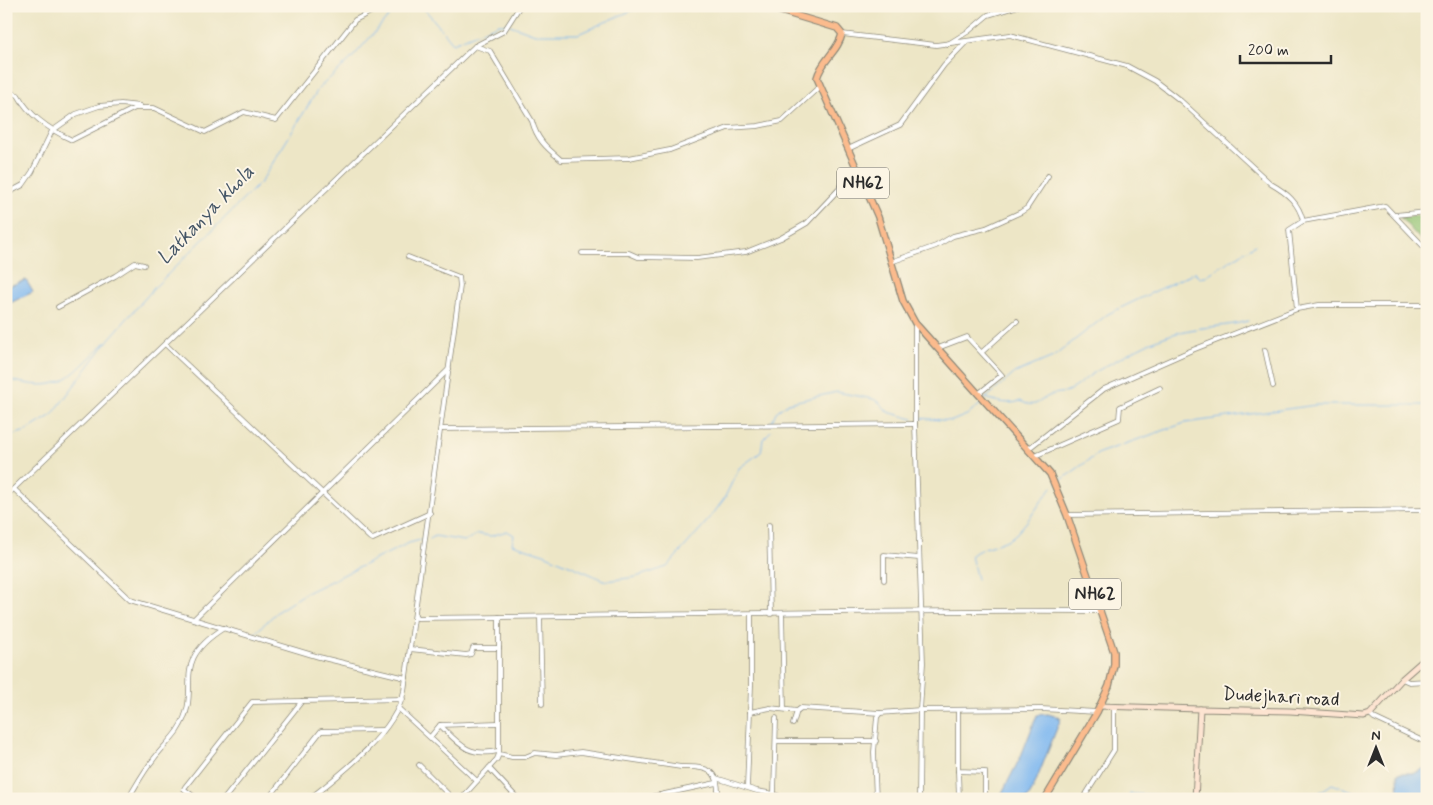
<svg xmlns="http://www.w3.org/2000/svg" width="1433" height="805" font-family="Mynerve,sans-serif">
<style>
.green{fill:#93c373;stroke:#5f774f}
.water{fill:#7fb8f0;stroke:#55728e}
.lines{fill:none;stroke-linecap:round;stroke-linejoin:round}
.stream{stroke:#7fb8f0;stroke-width:1}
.street-casing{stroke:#8c8878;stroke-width:5.5}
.secondary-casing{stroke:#8c8878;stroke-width:7}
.primary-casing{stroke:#8c8878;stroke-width:8}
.street{stroke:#fff;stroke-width:4}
.secondary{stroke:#fde4d1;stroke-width:5}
.primary{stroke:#fbbb8d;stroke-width:5.5}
.labels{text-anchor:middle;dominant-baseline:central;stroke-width:4;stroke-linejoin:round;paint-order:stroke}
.shield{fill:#fcf5e5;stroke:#6a6863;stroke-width:1}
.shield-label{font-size:18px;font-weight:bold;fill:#2b2b2b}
.street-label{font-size:19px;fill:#2b2b2b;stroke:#fcf5e5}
.water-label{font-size:20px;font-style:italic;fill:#456;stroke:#fcf5e5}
</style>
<rect width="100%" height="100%" fill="#fcf5e5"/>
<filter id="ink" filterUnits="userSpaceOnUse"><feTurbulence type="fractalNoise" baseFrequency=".02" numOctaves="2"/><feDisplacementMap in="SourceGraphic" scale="10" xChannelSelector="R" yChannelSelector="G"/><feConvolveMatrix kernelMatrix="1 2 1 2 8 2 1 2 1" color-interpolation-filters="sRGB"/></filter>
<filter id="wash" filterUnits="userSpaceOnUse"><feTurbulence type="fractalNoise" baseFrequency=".0096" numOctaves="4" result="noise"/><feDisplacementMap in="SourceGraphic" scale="20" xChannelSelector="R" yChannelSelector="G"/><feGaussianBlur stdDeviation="1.12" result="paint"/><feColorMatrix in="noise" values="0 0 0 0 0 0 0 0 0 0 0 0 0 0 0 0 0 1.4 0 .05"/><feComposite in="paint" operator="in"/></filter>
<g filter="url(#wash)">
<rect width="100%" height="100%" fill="#ede6c6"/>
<!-- green -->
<path class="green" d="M1427,215V247L1400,217Z"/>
<!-- water -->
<g class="water">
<path d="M26,280L33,292L6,305V287Z"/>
<path d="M1048,714L1061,718L1033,789L1027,799H1007L1001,795L1021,756L1037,715Z"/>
<path d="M1427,767V799H1399L1398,773H1415Z"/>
</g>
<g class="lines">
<!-- stream -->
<g class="stream">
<path d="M422,6L453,43L499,24H506"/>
<path d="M510,25L535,34H578L642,6"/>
<path d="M6,379C63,394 66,380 105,343"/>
<path d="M986,398C996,402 1011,405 1020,401C1038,410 1038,399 1054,394C1058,393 1062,393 1065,392C1077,388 1086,377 1097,371C1124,356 1150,339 1181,332C1204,326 1226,327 1248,321"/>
<path d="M985,399L1015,373L1053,357L1108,314L1195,272L1199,278L1204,277L1255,245"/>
<path d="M919,418L952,421L969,414L983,402"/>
<path d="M771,424L776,412L788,403L837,392L873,399L879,402L888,412L913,419"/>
<path d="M6,437L26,431L52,415L109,339L156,286L261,182L319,88L351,59L390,15L418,6"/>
<path d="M1057,483L1099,453L1185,423L1316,405H1427"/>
<path d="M430,539L435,536L464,541L478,534L491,536L507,531L514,535L512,544L544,554L606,581L636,577L667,567L710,518L724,499L739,468L761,452L763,439L771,431"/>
<path d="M977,579L971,556C984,544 1003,546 1016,534C1030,520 1040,502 1052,487"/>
<path d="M250,634H254L278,611L306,593L409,543L424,539"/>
<path d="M1128,799L1130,794L1154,795L1170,799"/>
<path d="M1310,799L1332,784L1375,799"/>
</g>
</g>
</g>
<g filter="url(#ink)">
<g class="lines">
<!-- street casing -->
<g class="street-casing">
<g id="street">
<path d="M842,34L936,45L1010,35L1127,66L1155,81L1181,101L1271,184C1287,193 1299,203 1303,221L1385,206L1427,250"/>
<path d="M948,44L969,31L988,15L1018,6"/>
<path d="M475,46L490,51L532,121C537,140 547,148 561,160L629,158L670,150L728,128L758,126L782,121L820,86"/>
<path d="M6,91L18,95C30,117 50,130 72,140L135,108H154L205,132L244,112L276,120L355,20L382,6"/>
<path d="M848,149L900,125L944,65L966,42"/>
<path d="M6,194L23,185L32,172L52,131L76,114L99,106L121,104L140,106"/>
<path d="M1395,215L1427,212"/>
<path d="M582,253H629L638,257L697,258L746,252L781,238L807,223L839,189L842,180L849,173L858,171"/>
<path d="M891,262L936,246L953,236L986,228L1021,212L1027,208L1048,176"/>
<path d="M58,307L115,276L135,263L144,265"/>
<path d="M1297,309L1289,230L1303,221"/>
<path d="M165,344L370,538L373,539L430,513"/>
<path d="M938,348L967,337L1002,375L978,394"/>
<path d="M1265,350L1273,386"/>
<path d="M982,352L1017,321"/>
<path d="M442,429L915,424"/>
<path d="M1028,449L1104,389L1190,351L1297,309L1319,305H1427"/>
<path d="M1035,456L1119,419L1120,407L1160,388"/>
<path d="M14,489L130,600L319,657L406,678"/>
<path d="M6,496L475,46L504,31L520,6"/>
<path d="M1067,515L1427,510"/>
<path d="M769,525L771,614"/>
<path d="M884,580V555L919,558"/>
<path d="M782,613L784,709"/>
<path d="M415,615L417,618C645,616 873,609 1101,611"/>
<path d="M499,617V754"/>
<path d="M540,617L542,704"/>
<path d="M194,619L449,369"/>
<path d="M410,649L466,655L471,654L473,648H499"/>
<path d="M1402,679L1409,682L1427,681"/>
<path d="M399,709L477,781"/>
<path d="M958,711V771L985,772V799"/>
<path d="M750,712L770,708L797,711"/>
<path d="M1370,714L1374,718L1427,743"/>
<path d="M793,724L797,711L801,708L880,713"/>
<path d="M440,725C460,745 468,757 498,751"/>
<path d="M431,736L440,725L498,723"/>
<path d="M776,741H876"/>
<path d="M419,765L453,799"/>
<path d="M489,768L518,799"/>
<path d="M958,771L959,799"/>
<path d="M716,778L757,791L774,794L784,799"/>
<path d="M747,787L751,686V614"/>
<path d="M774,794L776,718"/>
<path d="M128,799C136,786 143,772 153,760C160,750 170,741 177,731C206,688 165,665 224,628"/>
<path d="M197,799L184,789L185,787L252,702L403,699"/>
<path d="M224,799L302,701"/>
<path d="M268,799L321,731L383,730"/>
<path d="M309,799C341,774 396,732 404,691L460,286L459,277L408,257"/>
<path d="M461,799L497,759L499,754L512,757H525L535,753L556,755L581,752L681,767C692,767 711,766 716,778C718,783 718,793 719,799"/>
<path d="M641,799L716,783"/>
<path d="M876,799L874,752L877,717L880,713L920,710L923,663L915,424V323"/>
<path d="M919,799L920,710L1041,709L1097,712"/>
<path d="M1083,799L1114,750V707"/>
</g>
</g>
<!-- secondary casing -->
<g class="secondary-casing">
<g id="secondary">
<path d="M1099,706L1200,709"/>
<path d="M1195,799L1200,709L1290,711L1364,716L1370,714L1402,679L1427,657"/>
</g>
</g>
<!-- primary casing -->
<g class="primary-casing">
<path id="primary" d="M764,6L837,28L842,34C839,50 821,61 817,78L878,217L903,301L915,323L1050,474L1067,515L1114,652V665L1109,686L1097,712L1045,799"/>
</g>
<!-- street -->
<use href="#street" class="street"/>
<!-- secondary -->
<use href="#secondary" class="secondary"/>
<!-- primary -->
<use href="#primary" class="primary"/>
</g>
</g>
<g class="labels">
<!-- shield labels -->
<g class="shield">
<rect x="837" y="167.5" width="52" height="31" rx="4"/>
<rect x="1069" y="578.5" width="52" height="31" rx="4"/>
</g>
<g class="shield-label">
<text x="863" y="183">NH62</text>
<text x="1095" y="594">NH62</text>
</g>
<!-- street labels -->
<g class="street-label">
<text transform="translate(1281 697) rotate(3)">Dudejhari road</text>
</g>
<!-- water labels -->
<g class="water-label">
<text transform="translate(206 215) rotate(-46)">Latkanya khola</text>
</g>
</g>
<!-- margin -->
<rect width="1433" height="805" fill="none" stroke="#fcf5e5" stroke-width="25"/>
<!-- north arrow -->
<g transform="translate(1376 748)" stroke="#fcf5e5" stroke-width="4" paint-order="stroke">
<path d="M0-4L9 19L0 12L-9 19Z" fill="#2b2b2b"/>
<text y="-8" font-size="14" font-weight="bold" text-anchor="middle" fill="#2b2b2b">N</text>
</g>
<!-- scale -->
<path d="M1240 55v8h91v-8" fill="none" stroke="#2b2b2b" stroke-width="2.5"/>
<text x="1248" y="55" font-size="15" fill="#2b2b2b" stroke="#fcf5e5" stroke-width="4" paint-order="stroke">200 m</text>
</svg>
